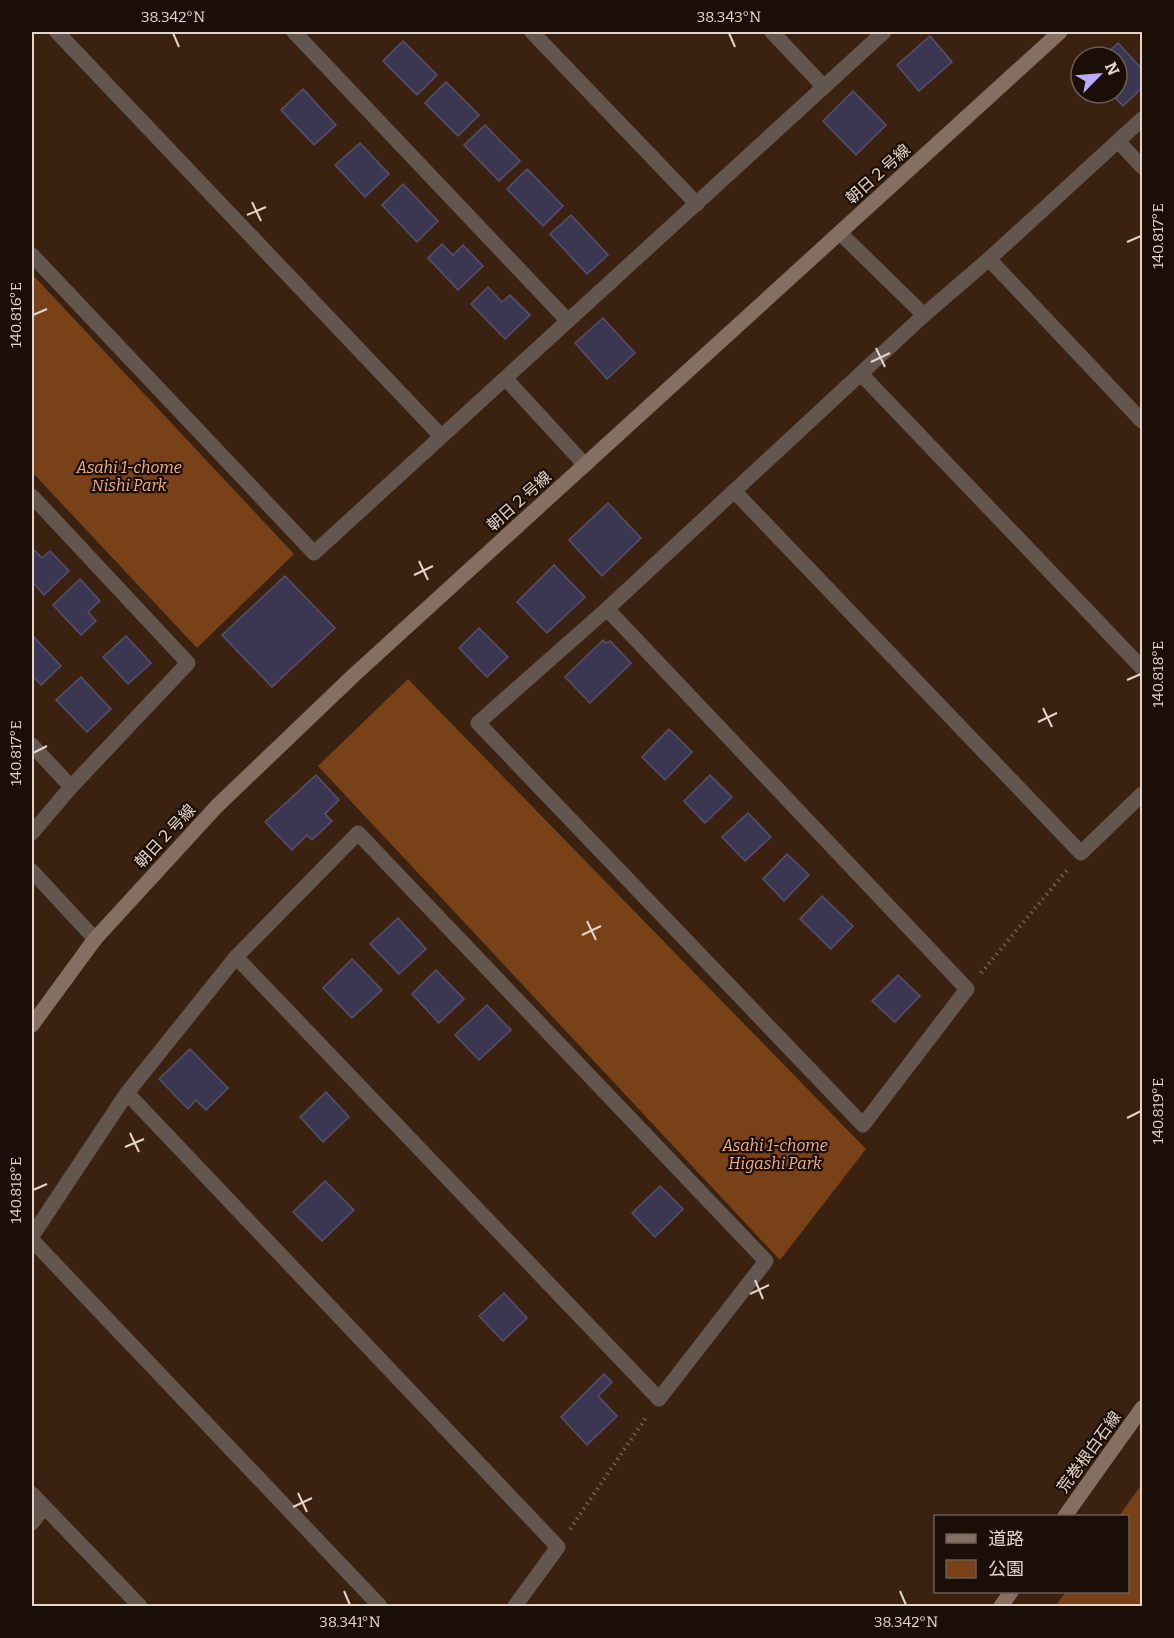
<svg xmlns="http://www.w3.org/2000/svg" width="1174" height="1638" font-family="Bitter,'Noto Sans JP',serif">
<style>
.green{fill:#784117}
.building{fill:#3b3651;stroke:#57516f;stroke-width:1.5}
.lines{fill:none;stroke-linecap:round;stroke-linejoin:round}
.path{stroke:#776151;stroke-width:4;stroke-dasharray:1.5 4.5;stroke-linecap:butt}
.street{stroke:#63564e;stroke-width:15}
.secondary{stroke:#846f62;stroke-width:15}
.ticks{fill:none;stroke:#e5d4c9;stroke-width:2}
.labels{text-anchor:middle;dominant-baseline:central;stroke-width:4.5;stroke-linejoin:round;paint-order:stroke}
.street-label{font-size:16px;fill:#e5d4c9;stroke:#1a0e07}
.park-label{font-size:16px;font-style:italic;fill:#f1b086;stroke:#1a0e07}
.neatline{fill:none;stroke:#e5d4c9;stroke-width:2}
.ticks-label{font-size:15px;text-anchor:middle;fill:#e5d4c9}
</style>
<rect width="100%" height="100%" fill="#3b2210"/>
<!-- green -->
<g class="green">
<path d="M32,274L294,554L197,648L32,472Z"/>
<path d="M408,679L866,1149L780,1260L318,766Z"/>
<path d="M1142,1484V1606H1055L1066,1592H1128V1516H1119Z"/>
</g>
<!-- building -->
<g class="building">
<path d="M930,36L952,62L919,91L897,65Z"/>
<path d="M403,41L437,75L417,95L383,61Z"/>
<path d="M1118,43L1142,69V88L1123,106L1111,93H1117V57H1103Z"/>
<path d="M446,82L479,115L458,136L425,103Z"/>
<path d="M303,89L336,125L314,145L281,110Z"/>
<path d="M853,91L886,125L856,155L823,121Z"/>
<path d="M485,125L520,161L499,181L464,145Z"/>
<path d="M360,143L389,174L365,197L335,165Z"/>
<path d="M527,169L563,206L543,226L507,189Z"/>
<path d="M403,184L438,221L417,242L382,205Z"/>
<path d="M571,215L608,255L587,274L550,234Z"/>
<path d="M442,244L453,255L463,245L483,266L458,290L428,258Z"/>
<path d="M488,287L502,302L510,295L530,315L505,339L471,304Z"/>
<path d="M603,318L635,353L607,379L575,343Z"/>
<path d="M608,503L641,538L602,576L569,540Z"/>
<path d="M32,548L42,558L50,551L69,571L44,595L32,581Z"/>
<path d="M554,565L585,597L547,633L517,602Z"/>
<path d="M285,576L335,628L272,687L222,635Z"/>
<path d="M80,579L100,601L88,612L96,621L81,635L53,605Z"/>
<path d="M479,628L508,657L487,677L459,648Z"/>
<path d="M33,636L61,666L41,685L32,675Z"/>
<path d="M126,636L151,663L128,684L103,657Z"/>
<path d="M603,640L606,643L610,641L631,663L590,703L565,677Z"/>
<path d="M81,677L111,709L87,732L56,700Z"/>
<path d="M669,729L692,752L665,780L642,757Z"/>
<path d="M316,775L339,800L325,814L332,821L312,840L307,835L292,850L265,822Z"/>
<path d="M710,775L732,797L705,823L684,801Z"/>
<path d="M748,813L771,837L745,861L722,837Z"/>
<path d="M787,854L809,875L784,901L763,879Z"/>
<path d="M822,896L853,926L831,949L800,919Z"/>
<path d="M398,918L426,949L399,974L370,944Z"/>
<path d="M352,959L382,990L352,1018L323,988Z"/>
<path d="M436,970L464,999L439,1023L412,994Z"/>
<path d="M898,975L920,996L895,1022L872,1001Z"/>
<path d="M487,1005L511,1030L479,1060L455,1035Z"/>
<path d="M190,1049L228,1088L206,1110L196,1100L188,1109L159,1079Z"/>
<path d="M326,1092L349,1117L323,1142L300,1117Z"/>
<path d="M325,1181L354,1210L322,1241L293,1212Z"/>
<path d="M660,1186L683,1209L655,1237L632,1213Z"/>
<path d="M504,1293L527,1318L503,1341L479,1316Z"/>
<path d="M604,1374L612,1382L598,1396L617,1416L587,1445L561,1417Z"/>
</g>
<g class="lines">
<!-- path -->
<g class="path">
<path d="M981,973L1067,870"/>
<path d="M570,1529L647,1416"/>
</g>
<!-- street -->
<g class="street">
<path d="M57,32L441,436"/>
<path d="M294,32L568,321"/>
<path d="M532,32L697,204"/>
<path d="M772,32L824,87"/>
<path d="M1118,141L1142,167"/>
<path d="M840,233L924,315"/>
<path d="M32,255L314,553L884,32"/>
<path d="M989,259L1142,421"/>
<path d="M861,374L1142,668"/>
<path d="M506,379L585,465"/>
<path d="M734,491L1081,853L1142,794"/>
<path d="M32,496L188,663L71,787L32,833"/>
<path d="M607,609L967,989L863,1125L478,723L607,609L924,315L989,259L1142,119"/>
<path d="M32,745L71,787"/>
<path d="M32,871L95,939"/>
<path d="M127,1093L558,1547L515,1606"/>
<path d="M32,1236L127,1093L236,957L358,833L766,1261L659,1399L236,957"/>
<path d="M32,1240L380,1606"/>
<path d="M32,1494L140,1606"/>
<path d="M32,1523L44,1507"/>
</g>
<!-- secondary -->
<g class="secondary">
<path d="M32,1025L95,939L217,806L354,675L1060,32"/>
<path d="M1065,1516L1142,1408"/>
<path d="M1001,1606L1011,1592"/>
</g>
</g>
<!-- ticks -->
<path class="ticks" d="M173,33L179,47M729,33L735,47M252,202L261,221M247,215L266,207M1127,242L1141,236M33,315L47,309M876,348L885,367M871,362L890,353M419,561L428,580M414,575L433,566M1127,680L1141,674M1043,708L1052,727M1038,722L1057,713M33,753L47,746M587,921L596,940M582,935L601,926M1127,1118L1141,1111M130,1133L139,1152M125,1147L144,1139M33,1190L47,1184M755,1280L763,1299M750,1294L769,1285M298,1493L307,1512M293,1507L312,1498M344,1591L350,1605M900,1591L906,1605"/>
<g class="labels">
<!-- street labels -->
<g class="street-label">
<text transform="translate(878 174) rotate(-42)">朝日２号線</text>
<text transform="translate(519 501) rotate(-42)">朝日２号線</text>
<text transform="translate(165 836) rotate(-47)">朝日２号線</text>
<text transform="translate(1089 1452) rotate(-54)">荒巻根白石線</text>
</g>
<!-- park labels -->
<g class="park-label">
<text x="129" y="467">Asahi 1-chome<tspan x="129" dy="18">Nishi Park</tspan></text>
<text x="775" y="1145">Asahi 1-chome<tspan x="775" dy="18">Higashi Park</tspan></text>
</g>
</g>
<!-- border -->
<rect width="1174" height="1638" fill="none" stroke="#1a0e07" stroke-width="66"/>
<!-- legend -->
<rect x="934" y="1515" width="195" height="78" fill="#1a0e07" stroke="#6b5d55" stroke-width="1.5"/>
<rect x="946" y="1534" width="30" height="9" fill="#846f62" stroke="#6b5d55" stroke-width="1.5"/>
<text x="988" y="1545" font-size="18" fill="#e5d4c9">道路</text>
<rect x="946" y="1560" width="30" height="18" fill="#784117" stroke="#6b5d55" stroke-width="1.5"/>
<text x="988" y="1575" font-size="18" fill="#e5d4c9">公園</text>
<!-- north arrow -->
<g transform="translate(1099 75) rotate(65)"><circle r="28" fill="#1a0e07" stroke="#6b5d55" stroke-width="1.5"/>
<path d="M0-4.5L10 22L0 15L-10 22Z" fill="#baaaf7"/>
<text y="-9" font-size="16" font-weight="bold" text-anchor="middle" fill="#e5d4c9">N</text>
</g>
<rect x="33" y="33" width="1108" height="1572" class="neatline"/>
<g class="ticks-label">
<text x="173" y="22">38.342°N</text>
<text x="729" y="22">38.343°N</text>
<text transform="translate(1158 236) rotate(-90)" y="5">140.817°E</text>
<text transform="translate(16 315) rotate(-90)" y="5">140.816°E</text>
<text transform="translate(1158 674) rotate(-90)" y="5">140.818°E</text>
<text transform="translate(16 753) rotate(-90)" y="5">140.817°E</text>
<text transform="translate(1158 1111) rotate(-90)" y="5">140.819°E</text>
<text transform="translate(16 1190) rotate(-90)" y="5">140.818°E</text>
<text x="350" y="1627">38.341°N</text>
<text x="906" y="1627">38.342°N</text>
</g>
</svg>
